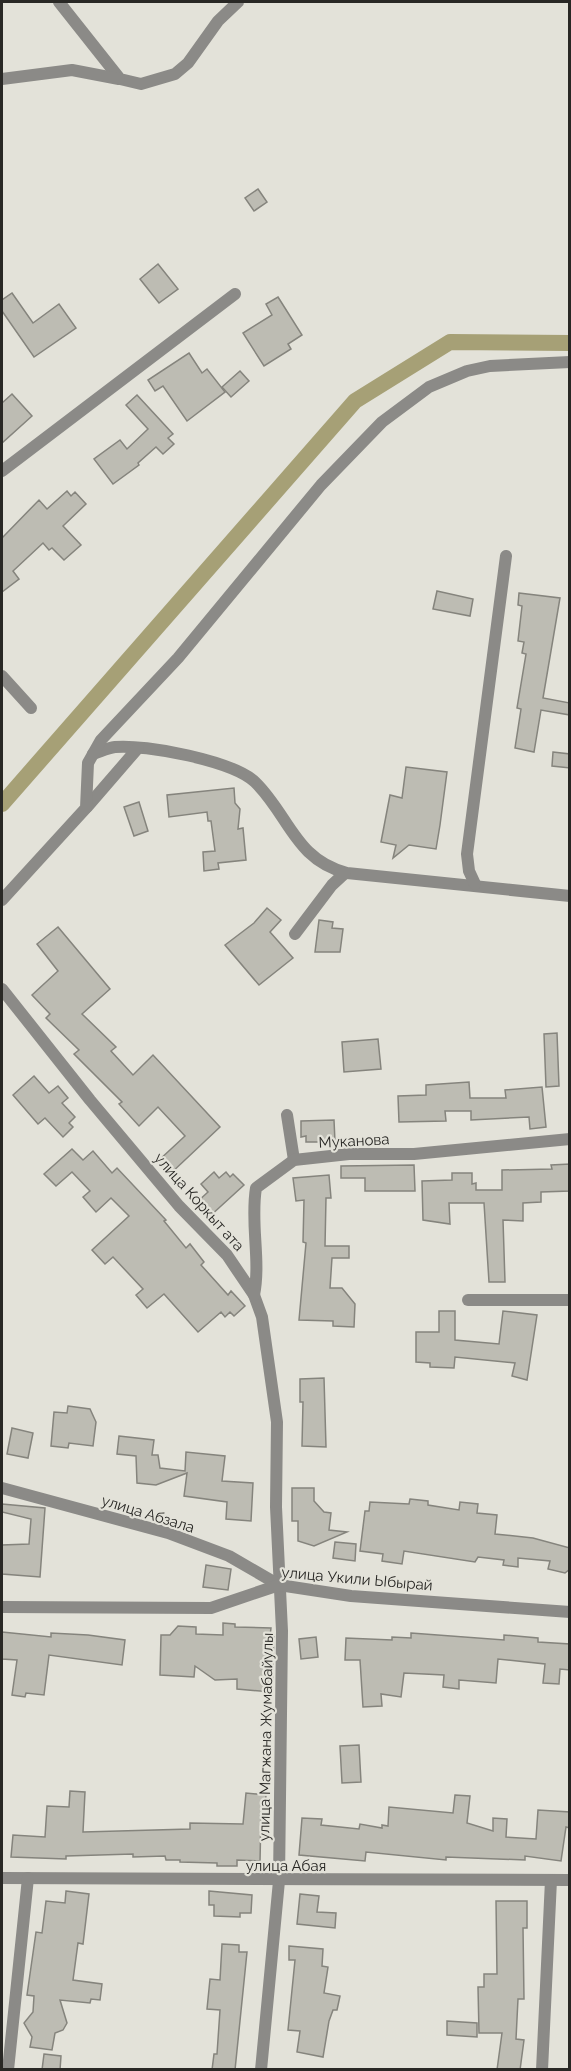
<svg xmlns="http://www.w3.org/2000/svg" width="571" height="2071" font-family="Raleway,sans-serif">
<style>
.lines{fill:none;stroke-linecap:round;stroke-linejoin:round}
.canal{stroke:#a6a076;stroke-width:16}
.building{fill:#bdbcb3;stroke:#85847d;stroke-width:1.5}
.street{stroke:#8b8a87;stroke-width:12}
.labels{text-anchor:middle;dominant-baseline:central;stroke-width:4.5;stroke-linejoin:round;paint-order:stroke}
.street-label{font-size:15px;fill:#292825;stroke:#e3e2d9}
</style>
<rect width="100%" height="100%" fill="#e3e2d9"/>
<g class="lines">
<!-- canal -->
<path class="canal" d="M2,804L355,401L450,342L570,343"/>
</g>
<!-- building -->
<g class="building">
<path d="M258,189L267,202L254,211L245,198Z"/>
<path d="M158,264L178,289L159,303L140,279Z"/>
<path d="M12,293L33,323L59,304L76,328L34,357L2,311V300Z"/>
<path d="M278,297L302,335L288,344L291,349L264,366L243,333L272,315L266,304Z"/>
<path d="M189,353L202,373L207,369L225,392L187,421L163,386L155,391L148,380Z"/>
<path d="M240,371L249,381L231,397L222,387Z"/>
<path d="M12,394L32,416L2,443V403Z"/>
<path d="M137,395L173,434L168,438L174,444L163,454L156,447L138,463L139,465L113,484L94,459L120,440L127,449L148,429L126,405Z"/>
<path d="M67,491L71,496L75,492L86,504L63,526L81,545L64,560L52,548L49,550L43,543L13,571L19,579L2,592V538L39,500L47,509Z"/>
<path d="M437,591L473,599L470,616L433,609Z"/>
<path d="M519,593L560,598L543,698L570,703V715L541,710L534,752L515,748L521,709L517,708L526,654L522,653L524,642L518,641L522,606L518,605Z"/>
<path d="M553,752L570,754V768L552,766Z"/>
<path d="M406,767L447,772L440,825L436,849L409,845L393,858L396,845L381,842L390,795L402,798Z"/>
<path d="M234,788L235,803L240,809L238,829L243,828L246,860L218,863L219,869L204,871L203,852L215,851L211,821H208L207,812L169,817L167,795Z"/>
<path d="M139,802L148,831L134,836L124,807Z"/>
<path d="M267,908L281,920L270,932L293,958L259,985L225,945L254,923Z"/>
<path d="M319,920L333,922L332,928L343,929L340,952H315Z"/>
<path d="M58,927L110,989L82,1014L116,1047L111,1051L133,1075L153,1055L220,1127L169,1175L157,1162L185,1136L158,1107L139,1126L119,1104L122,1102L74,1054L79,1050L46,1018L50,1014L32,995L58,971L37,944Z"/>
<path d="M557,1033L559,1086L546,1087L544,1034Z"/>
<path d="M378,1039L381,1069L344,1072L342,1042Z"/>
<path d="M34,1076L49,1093L58,1086L68,1098L62,1103L75,1117L69,1123L73,1127L63,1137L45,1118L38,1124L13,1095Z"/>
<path d="M469,1082L470,1098H506L505,1090L542,1087L546,1127L530,1129L529,1117L471,1120V1111H445L446,1121L399,1122L398,1096L426,1095V1085Z"/>
<path d="M334,1120L335,1142H306V1136L301,1137V1121Z"/>
<path d="M72,1149L83,1160L93,1151L112,1173L117,1168L166,1220L164,1221L186,1248L190,1244L204,1262L201,1265L228,1295L231,1291L245,1306L234,1316L230,1312L225,1317L221,1312L198,1332L164,1294L147,1308L136,1295L143,1289L113,1257L105,1264L92,1250L129,1216L111,1198L96,1212L83,1197L90,1191L72,1172L56,1186L44,1174Z"/>
<path d="M570,1164V1191L541,1192V1202L523,1203V1221L503,1220L505,1282H489L484,1203H449L450,1224L423,1220L422,1181L452,1180V1173H472V1184L476,1183V1190H502V1170L552,1169L551,1165Z"/>
<path d="M414,1165L415,1191H365V1178H341V1166Z"/>
<path d="M214,1172L219,1178L226,1172L230,1177L233,1174L244,1185L209,1217L196,1203L208,1192L201,1184Z"/>
<path d="M329,1175L331,1198H326L325,1246H349V1258H332L330,1288H342L355,1304L354,1327L333,1326V1321L299,1320L306,1243L303,1242L304,1200L296,1201L293,1178Z"/>
<path d="M439,1311H455V1340L499,1344L503,1311L537,1315L527,1380L512,1376L515,1363L455,1357L454,1368L430,1367V1363L416,1362V1332H439Z"/>
<path d="M324,1378L326,1447L302,1446L303,1402H300V1379Z"/>
<path d="M68,1406L90,1409L96,1422L93,1446L69,1443L68,1448L51,1446L54,1412L67,1413Z"/>
<path d="M12,1428L33,1433L28,1458L7,1454Z"/>
<path d="M119,1436L154,1440L152,1455H158L160,1468L185,1471L186,1452L225,1456L222,1481L253,1483L251,1521L226,1519L227,1502L184,1496L187,1473L156,1485L137,1483L136,1456L117,1454Z"/>
<path d="M292,1488H314V1501L324,1512L331,1513L329,1530L347,1532L314,1546L298,1541V1521H292Z"/>
<path d="M410,1499L428,1501V1505L459,1510L460,1502L478,1504L477,1513L497,1515L495,1534L533,1538L570,1548V1569L565,1573L548,1569L550,1561L518,1558V1567L503,1565L504,1560L478,1557L475,1562L404,1551L402,1564L382,1561L383,1554L360,1551L365,1511H369L370,1502L409,1504Z"/>
<path d="M2,1504L45,1508L40,1577L2,1574V1545L29,1544L31,1519L2,1512Z"/>
<path d="M335,1542L356,1544L355,1561L333,1558Z"/>
<path d="M206,1565L231,1569L228,1590L203,1587Z"/>
<path d="M223,1623L235,1624V1627L271,1628L270,1636H274L272,1692L237,1689V1679L215,1680L195,1666L194,1677L160,1675L161,1635H170L178,1626L196,1627V1634L223,1635Z"/>
<path d="M2,1632L51,1637V1633L88,1635L125,1640L122,1665L49,1655L44,1695L26,1693L25,1697L12,1695L17,1660L2,1659Z"/>
<path d="M411,1633L504,1640V1635L538,1638V1642L570,1644V1670L560,1669L559,1684L543,1683L545,1664L498,1659L496,1683L459,1680V1689L443,1687L444,1675L404,1673L401,1697L381,1694L382,1706L363,1707L360,1660H345L346,1638L392,1640V1637L411,1638Z"/>
<path d="M316,1637L318,1657L301,1659L299,1639Z"/>
<path d="M359,1745L361,1782L342,1783L340,1746Z"/>
<path d="M70,1791L85,1792L83,1832L190,1829V1823L243,1824L246,1793L266,1795L264,1816H261L260,1861L237,1860V1866H217V1863L180,1862V1860H166L165,1856L133,1857V1854L66,1856V1859L11,1857L13,1835L45,1837L47,1806L69,1807Z"/>
<path d="M455,1795L470,1796L467,1823L493,1831V1818L507,1819L506,1837L536,1839L538,1810L570,1812V1828L566,1827L561,1861L525,1856V1860L446,1857V1860L366,1852L365,1861L299,1855L302,1818L322,1819L321,1825L359,1829L360,1824L382,1828V1825L388,1826L389,1807L453,1813Z"/>
<path d="M66,1891L89,1894L83,1944L78,1943L73,1980L102,1984L100,2000L91,1999L90,2003L60,2000L67,2023L63,2030L55,2033L52,2050L30,2047L32,2037L24,2023L33,2012L34,1996L27,1995L36,1932L42,1933L46,1901L65,1903Z"/>
<path d="M209,1891L252,1895L251,1913H240V1917L214,1916V1905H209Z"/>
<path d="M300,1894L319,1896L317,1912L336,1913L335,1928L297,1924Z"/>
<path d="M496,1901H527V1928H523L524,1999H518L516,2039L524,2040L520,2070H497L502,2033H479L478,1987H484V1974H497Z"/>
<path d="M222,1944L239,1945V1952H247L235,2070H212L214,2054H217L220,2010L207,2009L210,1979L220,1980Z"/>
<path d="M289,1946L323,1949L322,1966L328,1967L324,1993L340,1996L337,2010H333L329,2021L323,2057L297,2052L300,2031L288,2030L295,1960H289Z"/>
<path d="M447,2021L477,2023V2037L447,2035Z"/>
<path d="M44,2054L61,2056L60,2070H42Z"/>
</g>
<g class="lines">
<!-- street -->
<g class="street">
<path d="M59,2L120,79L141,84L175,74L188,63L218,21L238,2"/>
<path d="M2,79L72,70L119,79"/>
<path d="M2,471L235,294"/>
<path d="M2,676L31,708"/>
<path d="M93,754C100,752 107,748 115,747C146,744 233,761 255,782C289,815 295,860 347,873L570,896"/>
<path d="M87,807L138,748"/>
<path d="M475,884L469,871L467,854L506,556"/>
<path d="M2,900L86,808L88,763L101,740L178,658L321,485L382,422L429,387L467,371L490,366L570,362"/>
<path d="M295,934L332,885L345,873"/>
<path d="M2,989L90,1100L179,1206L227,1255L254,1295L262,1317L277,1422L276,1507L282,1631L279,1881L261,2070"/>
<path d="M287,1115L294,1160"/>
<path d="M254,1295C261,1260 250,1223 256,1188L294,1160L349,1154H414L570,1139"/>
<path d="M468,1300H570"/>
<path d="M2,1488L168,1533L229,1556L279,1585"/>
<path d="M2,1607L211,1608L279,1585L351,1596L570,1612"/>
<path d="M2,1878L570,1880"/>
<path d="M8,2070L28,1878"/>
<path d="M542,2070L551,1880"/>
</g>
</g>
<g class="labels">
<!-- street labels -->
<g class="street-label">
<text transform="translate(354 1141) rotate(-3)">Муканова</text>
<text transform="translate(199 1202) rotate(48)">улица Коркыт ата</text>
<text transform="translate(148 1514) rotate(17)">улица Абзала</text>
<text transform="translate(357 1579) rotate(5)">улица Укили Ыбырай</text>
<text transform="translate(266 1737) rotate(-89)">улица Магжана Жумабайулы</text>
<text x="286" y="1866">улица Абая</text>
</g>
</g>
<!-- border -->
<rect width="571" height="2071" fill="none" stroke="#292825" stroke-width="6"/>
</svg>
